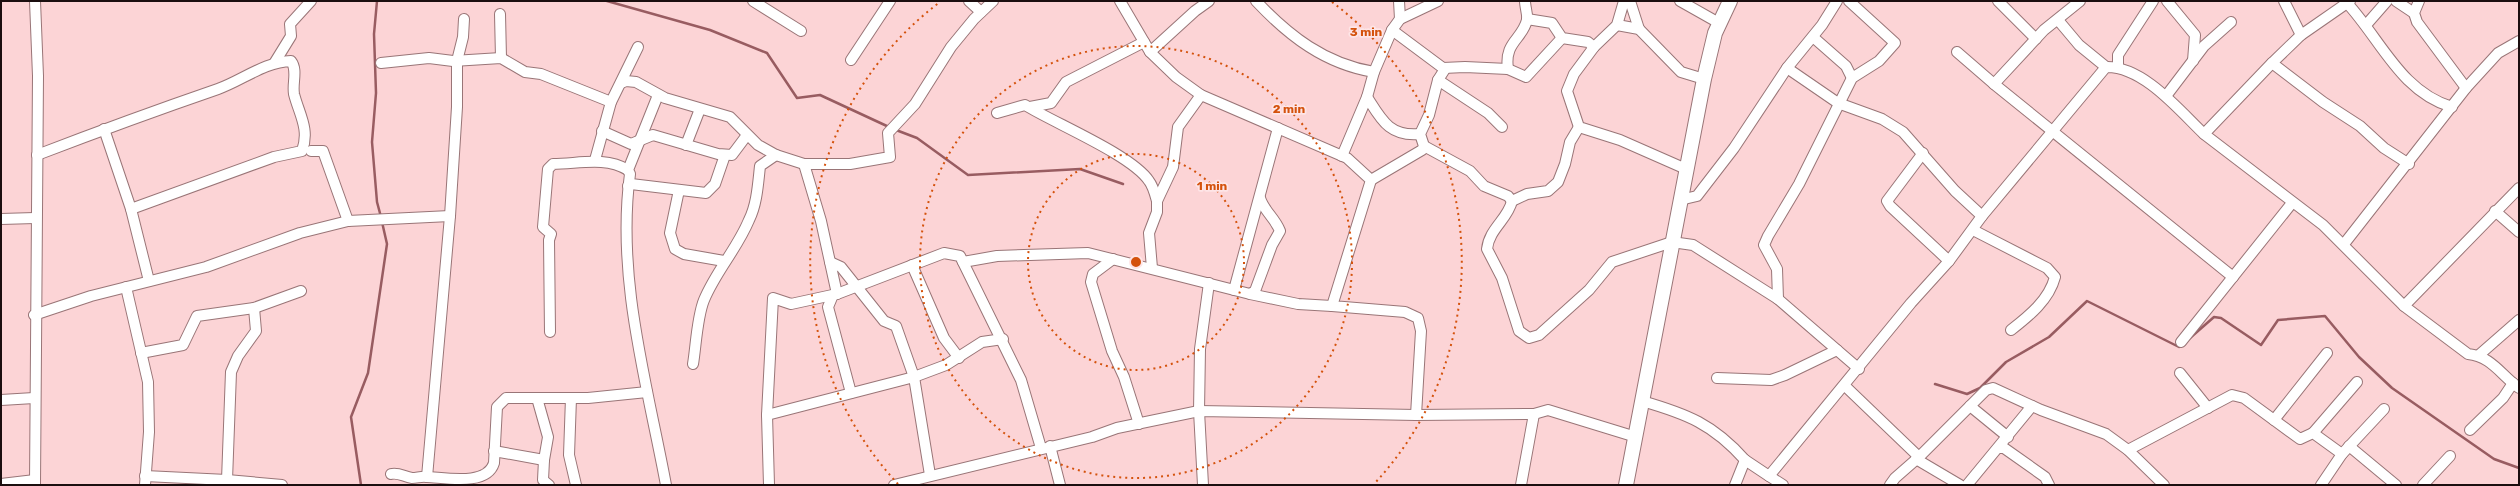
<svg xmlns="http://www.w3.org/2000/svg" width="2520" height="486" font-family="Rubik,sans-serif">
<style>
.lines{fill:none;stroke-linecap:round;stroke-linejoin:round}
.stream{stroke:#985c61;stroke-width:2.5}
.minor-casing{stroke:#997577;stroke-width:12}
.secondary-casing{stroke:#997577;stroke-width:16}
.minor{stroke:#fff;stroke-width:10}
.secondary{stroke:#fff;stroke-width:14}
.ring{fill:none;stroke:#d4520c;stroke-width:2;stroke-dasharray:2 4}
.centre{fill:#d4520c;stroke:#fee5e7;stroke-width:2}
.ring-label{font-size:12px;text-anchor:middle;font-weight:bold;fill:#d4520c;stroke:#fee5e7;stroke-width:3.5;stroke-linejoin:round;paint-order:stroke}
</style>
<rect width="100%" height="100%" fill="#fcd4d6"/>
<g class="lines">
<!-- stream -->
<g class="stream">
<path d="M377,1L374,34L376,93L372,142L377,202L381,217"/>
<path d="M607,1L710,30L767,53L797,98L820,95L889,127"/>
<path d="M896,130L917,138L968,175L1080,169L1123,184"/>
<path d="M2190,338L2214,317L2221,318L2261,345L2278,320L2325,316L2359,357L2392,388L2494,459L2519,468"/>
<path d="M1935,384L1967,394L1980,388L2006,362L2049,337L2087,301L2179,347L2182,345"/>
<path d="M361,485L351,417L368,373L387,244L382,222"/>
</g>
<!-- minor casing -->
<g class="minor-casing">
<g id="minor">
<path d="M753,1L801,31"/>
<path d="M969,1L981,12"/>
<path d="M1120,1L1150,52L1176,77L1201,95L1347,158L1371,180L1332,306L1405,312L1418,318L1421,331L1416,415"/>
<path d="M1256,1C1289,36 1325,64 1374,72"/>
<path d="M1399,1L1400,19"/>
<path d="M1624,1L1617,25L1594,47L1574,74L1567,91L1579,127L1620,140L1686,169"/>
<path d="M1630,1L1639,29"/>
<path d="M1680,1L1719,23"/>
<path d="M1998,1L2036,39"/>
<path d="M2167,1L2195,35L2193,61"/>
<path d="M2284,1L2301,35"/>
<path d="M2396,1L2414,13"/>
<path d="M2419,1L2414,13L2417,22L2466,88"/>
<path d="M2347,3C2381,40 2401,92 2452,107"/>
<path d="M500,14L501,58"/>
<path d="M1527,19L1552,23L1562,38L1588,42L1594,47"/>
<path d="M2058,20L2079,45L2106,67"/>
<path d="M1617,25L1639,29L1681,72L1704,79"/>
<path d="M2366,25L2387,1"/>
<path d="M1392,30L1443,68L1465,67L1508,69L1526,77L1562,38"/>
<path d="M1813,37L1846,66L1852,78"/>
<path d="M1150,52L1195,11L1209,1"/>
<path d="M1957,52L1994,84L2233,277"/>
<path d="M851,60L890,1"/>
<path d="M275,62L291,36L290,24L311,1"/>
<path d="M381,63L429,58L453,61L501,58L525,72L541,74L611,102"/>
<path d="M2272,63L2323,102L2360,126L2384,148L2409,164"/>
<path d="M2118,66V55L2153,1"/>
<path d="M1787,68L1838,103L1882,119L1903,132L1955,191L1982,216"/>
<path d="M1508,69C1504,42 1522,40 1527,20C1528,15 1525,7 1525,1"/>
<path d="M1438,80L1488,113L1502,127"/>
<path d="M621,83L626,81L636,82L665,98L730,117L758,145L776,155L804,164H850L890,157L888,133L915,104L951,47L974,19L993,1"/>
<path d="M1994,84L2044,30L2080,1"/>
<path d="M658,95L628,170L630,174C616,278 647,383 666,485"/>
<path d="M2166,96L2204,46L2231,22"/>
<path d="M1367,97C1381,119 1389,137 1420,134"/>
<path d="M1030,107L1051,103L1066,82L1144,42"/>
<path d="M997,113L1025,105C1054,123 1132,155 1149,181C1153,186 1155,194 1157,201"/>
<path d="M104,129L131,209L149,281"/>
<path d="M602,131L631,144L653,135L718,154L732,155L747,135"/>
<path d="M2204,134L2323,225L2404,306L2468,354C2491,356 2501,375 2519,388"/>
<path d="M686,145L700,109"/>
<path d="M1424,146L1470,171L1484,186L1508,196L1512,201"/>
<path d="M311,151H323L348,221"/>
<path d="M1923,153L1887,201L1890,206L1949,261"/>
<path d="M37,155C97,132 157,110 218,89C243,80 264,62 291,61C298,70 292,83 294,94C299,114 310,129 302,151L274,157L131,209"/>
<path d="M1342,156L1367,97L1374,72L1392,30L1400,19L1438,1"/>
<path d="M595,160L611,102L638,47"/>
<path d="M804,164L821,221L837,294"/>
<path d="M1371,180L1422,150L1424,146L1420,134L1429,115L1438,80L1445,69"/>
<path d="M628,186L631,184L706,193L715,184L725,155"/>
<path d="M679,190L670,233L675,249L684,254L724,261"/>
<path d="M1680,200L1697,196L1734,148L1787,68L1822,25L1837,1"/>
<path d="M1512,201C1508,219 1489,229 1487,249L1502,278L1519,331L1529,338L1539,335L1589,290L1612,262L1672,242L1693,245L1778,299L1859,369"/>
<path d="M1512,201L1527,194L1548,191L1558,182L1565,164L1570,142L1579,127"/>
<path d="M2495,211L2519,232"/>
<path d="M1,219L35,218"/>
<path d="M1973,230L2047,268L2055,277C2049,300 2029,316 2011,330"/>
<path d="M2344,244L2466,88L2498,53L2519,41"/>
<path d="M1113,259L1093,274L1091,282L1112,351L1124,377L1139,424"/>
<path d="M830,262L841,267L884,321L896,326L914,377L930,475"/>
<path d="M963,262L997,256L1088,253L1250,294L1298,304L1332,306"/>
<path d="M912,265L944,338L959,358"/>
<path d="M1152,268L1149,233L1157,212V201L1173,167L1178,127L1201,95"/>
<path d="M126,287L148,382L149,432L145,485"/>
<path d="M1234,290L1278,128"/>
<path d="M1250,294L1255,291L1272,245L1280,231C1275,218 1264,211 1260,198"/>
<path d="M833,295L828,307L851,393"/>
<path d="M1778,299L1777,269L1764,245L1768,236L1799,184L1852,78L1879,61L1895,43L1849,1"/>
<path d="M2404,306L2519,188"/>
<path d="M34,315L91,296L206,267L300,233L348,221L450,216"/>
<path d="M550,332L549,240L551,234L543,227L548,169L553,164C578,164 605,156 628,170"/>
<path d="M2181,342L2292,203"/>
<path d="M141,353L183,345L197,316L254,308L301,291"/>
<path d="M2479,355L2519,320"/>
<path d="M693,364C696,346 697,317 704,300C716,271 737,249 749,220C757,204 758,184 760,166L776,155"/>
<path d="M2180,373L2208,408"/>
<path d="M1717,378L1771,380L1785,375L1837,350"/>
<path d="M1845,386L1919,457"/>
<path d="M537,398L548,437L544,460L543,480L549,485"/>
<path d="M571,398L569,455L576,485"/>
<path d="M1,400L34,398"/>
<path d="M1642,401C1687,414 1713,424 1745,460"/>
<path d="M1970,406L2008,437"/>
<path d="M767,415L914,377L946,365L982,342L1003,339"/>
<path d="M2274,420L2327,353"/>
<path d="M2470,430L2503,398L2513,383"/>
<path d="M2313,433L2357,382"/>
<path d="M1050,446L1060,485"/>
<path d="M2349,446L2396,485"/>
<path d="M2000,448H2004L2045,477L2049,485"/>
<path d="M2128,450L2232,395L2244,398L2300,439L2313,433L2342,454"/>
<path d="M494,451L544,460"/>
<path d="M1916,459L1960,485"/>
<path d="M391,474C399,472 404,477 412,478C417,478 422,476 427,477C447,478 487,486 494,463L497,407L506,398H588L647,392"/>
<path d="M145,476L227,480L282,485"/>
<path d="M1769,476L1783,485"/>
<path d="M427,477L450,216L457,107V61L463,37L464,19"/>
<path d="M227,480L231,372L238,356L256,331L254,308"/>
<path d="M1,484L35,480"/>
<path d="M35,485L38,76L35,1"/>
<path d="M769,485L767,415L773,298L791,304L837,294L944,253L960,256L1021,380L1041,448"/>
<path d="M894,485L1092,437L1117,428L1199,411L1416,415L1534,414L1548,410L1636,437"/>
<path d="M1203,485L1199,411L1200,349L1209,283"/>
<path d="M1521,485L1534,414"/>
<path d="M1735,485L1745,460L1769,476L1911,303L1949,261L1982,216L2106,67C2143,66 2179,110 2204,134L2272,63L2301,35L2350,1"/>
<path d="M1890,485L1895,478L1919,457L1986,390L1993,388L2041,410L2106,434L2128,450L2164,485"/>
<path d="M1967,485L2032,406"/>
<path d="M2321,485L2342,454L2384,409"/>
<path d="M2423,485L2450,456"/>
</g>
</g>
<!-- secondary casing -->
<g class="secondary-casing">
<path id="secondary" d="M1626,485L1704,79L1715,33L1730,1"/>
</g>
<!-- minor -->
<use href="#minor" class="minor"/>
<!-- secondary -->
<use href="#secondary" class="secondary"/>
</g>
<!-- distance rings -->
<g class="ring">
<circle cx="1136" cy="262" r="108"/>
<circle cx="1136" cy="262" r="216"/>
<path d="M898 484A325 325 0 0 1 940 2M1332 2A325 325 0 0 1 1374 484"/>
</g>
<circle cx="1136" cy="262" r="6" class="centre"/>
<g class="ring-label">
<text x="1366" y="36">3 min</text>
<text x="1289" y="113">2 min</text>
<text x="1212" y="190">1 min</text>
</g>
<!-- border -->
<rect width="2520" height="486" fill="none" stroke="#1b0e0f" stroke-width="4"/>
</svg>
